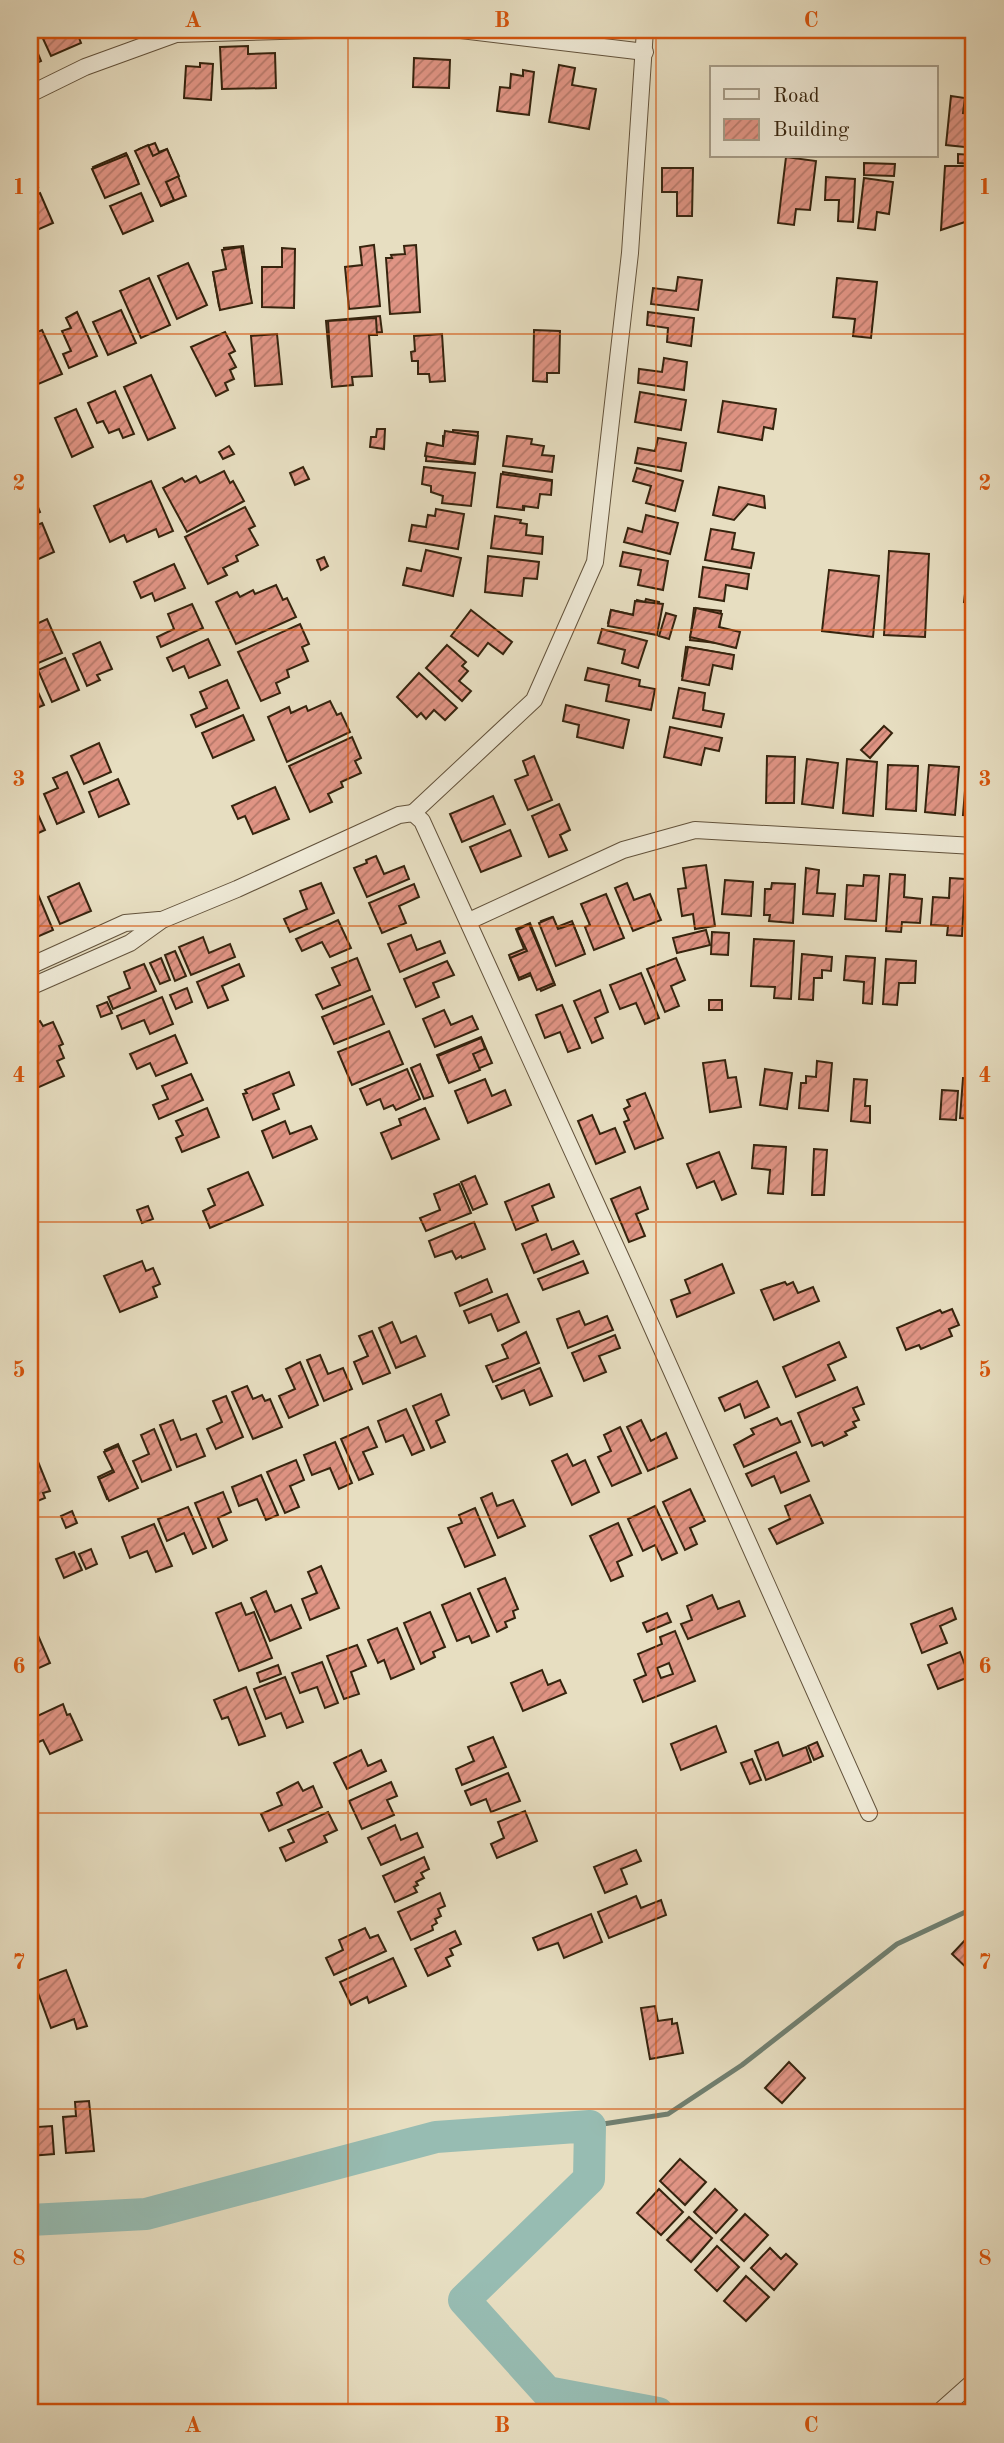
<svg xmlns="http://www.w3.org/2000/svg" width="1004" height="2443" font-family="'Old Standard TT',serif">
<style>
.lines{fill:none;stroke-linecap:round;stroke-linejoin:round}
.stream{stroke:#707f70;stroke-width:5}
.river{stroke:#97bcb2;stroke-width:32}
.building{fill:url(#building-hatch);stroke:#36240e;stroke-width:2;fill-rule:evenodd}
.minor-casing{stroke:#62523b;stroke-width:18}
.minor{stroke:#efead7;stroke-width:16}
.grid{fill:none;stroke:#d6540c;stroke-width:2;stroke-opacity:0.55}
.neatline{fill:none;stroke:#d6540c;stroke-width:2.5}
.grid-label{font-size:23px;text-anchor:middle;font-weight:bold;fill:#d6540c}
</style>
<defs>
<pattern id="building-hatch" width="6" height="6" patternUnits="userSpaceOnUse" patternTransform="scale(1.75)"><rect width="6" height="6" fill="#e09484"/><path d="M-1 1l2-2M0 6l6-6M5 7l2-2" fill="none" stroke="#b6796a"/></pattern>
</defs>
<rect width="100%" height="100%" fill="#e7dec1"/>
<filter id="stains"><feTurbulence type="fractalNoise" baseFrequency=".00286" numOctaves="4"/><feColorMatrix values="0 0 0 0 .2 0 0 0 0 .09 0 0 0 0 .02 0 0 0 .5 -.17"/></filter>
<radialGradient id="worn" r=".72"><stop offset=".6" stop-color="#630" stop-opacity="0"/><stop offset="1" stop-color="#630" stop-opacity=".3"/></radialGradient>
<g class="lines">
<!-- stream -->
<path class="stream" d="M590,2126L668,2114L742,2065L897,1944L974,1908"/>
<!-- river -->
<path class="river" d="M30,2220L146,2214L436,2137L590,2126L589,2179L464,2300L547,2392L658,2413"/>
</g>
<!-- building -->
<g class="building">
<path d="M39,30H76L81,43L51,56Z"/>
<path d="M772,30H802V37L772,36Z"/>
<path d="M30,34L41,61L30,66Z"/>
<path d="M248,46V54L275,53L276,88L222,89L220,47Z"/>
<path d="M414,58L450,60L449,88L413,87Z"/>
<path d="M200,63L213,64L211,100L184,98L186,66L200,67Z"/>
<path d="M559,65L575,68L572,85L596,89L589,129L549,122Z"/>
<path d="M523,70L534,72L529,115L497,111L500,87L510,88L511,74L523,76Z"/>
<path d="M951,96L965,98L963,113L974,114V148L946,145Z"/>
<path d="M155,143L159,152L167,149L186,196L161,206L139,149Z"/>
<path d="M148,145L153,156L167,149L179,176L166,182L174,200L161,206L135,151Z"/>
<path d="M972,151H974V164L958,163V154L972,155Z"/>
<path d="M126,153L138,181L105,195L93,167Z"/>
<path d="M127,155L139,184L105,198L92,169Z"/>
<path d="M786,157L816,161L810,210L796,209L794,225L778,223Z"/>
<path d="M864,163L895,164L894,176L864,175Z"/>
<path d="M945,166H967L968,177L974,179V219L941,230Z"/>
<path d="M30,168L38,187L30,190Z"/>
<path d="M662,168H693L692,216H677V192H662Z"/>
<path d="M826,177L855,179L853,222L838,221L839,200H825Z"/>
<path d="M864,178L893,182L889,214L877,212L875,230L858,228Z"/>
<path d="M40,193L53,223L30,233V198Z"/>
<path d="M141,193L153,221L123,234L110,206Z"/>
<path d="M374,245L380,306L349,309L345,267L362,265L360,247Z"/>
<path d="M416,245L420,312L390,314L386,258H392L391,255L405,254L404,246Z"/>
<path d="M243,246L251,301L219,306L213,272L227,270L224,248Z"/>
<path d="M241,247L252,303L220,310L213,272L226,269L222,250Z"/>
<path d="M282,248L295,249L294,308L262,307V267H282Z"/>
<path d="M188,263L207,305L177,319L158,276Z"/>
<path d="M678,277L702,280L698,310L651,304L653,288L676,291Z"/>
<path d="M149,278L170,325L141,338L120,291Z"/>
<path d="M837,278L877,282L871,338L853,336L855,319L833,317Z"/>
<path d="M121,310L136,343L108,355L93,322Z"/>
<path d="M77,312L97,356L69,368L63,354L71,351L62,331L71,328L66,318Z"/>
<path d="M648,312L694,318L691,346L667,342L668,328L647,325Z"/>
<path d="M380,316L382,332L367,333L370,375L331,378L326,321Z"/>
<path d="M376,318L377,335H369L372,376L352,377L353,385L332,387L328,321Z"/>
<path d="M42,330L62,374L31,387L30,351L33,349L30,335Z"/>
<path d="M534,330L560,331L559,373H547V382L533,381Z"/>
<path d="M225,332L235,351L229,354L236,367L230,370L234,379L225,383L228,390L216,396L191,347Z"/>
<path d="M277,334L282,384L255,386L251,336Z"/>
<path d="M442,334L445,381L430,382L429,374H418V361H412L411,352L415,351L414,336Z"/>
<path d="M664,358L687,362L684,390L638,383L639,369L662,372Z"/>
<path d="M151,375L175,428L148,440L124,387Z"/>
<path d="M115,391L134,434L123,438L119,429L109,433L103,421L97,423L88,403Z"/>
<path d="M640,392L686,400L681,430L635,422Z"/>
<path d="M723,401L776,409L773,429L764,427L762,440L718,432Z"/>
<path d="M76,409L93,447L72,457L55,418Z"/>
<path d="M377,429H385L384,449L370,447L371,437H376Z"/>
<path d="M453,430L478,432L475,464L426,461L427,446L443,447V436L453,437Z"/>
<path d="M445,431L478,436L474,464L425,456L427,443L443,446Z"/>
<path d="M507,436L532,439L531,444L544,446L542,455L554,456L552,472L503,466Z"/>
<path d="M658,438L686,443L681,471L635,463L638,448L655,451Z"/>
<path d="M229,446L234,454L223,459L219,452Z"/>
<path d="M303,467L309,479L295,485L290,473Z"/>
<path d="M424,467L475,473L471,506L442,503L443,496L431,492V486L422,484Z"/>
<path d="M637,468L683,481L675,511L646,503L651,486L633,481Z"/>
<path d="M224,471L230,483L233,481L244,501L187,532L163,488L182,478L185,482L196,476L200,483Z"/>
<path d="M503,472L552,480L549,492L538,490L536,503L525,501L524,510L498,506Z"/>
<path d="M501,474L552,481L551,495L540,494L538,508L523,506V510L497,507Z"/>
<path d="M151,481L173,531L159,537L156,529L127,542L124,535L110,542L94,506Z"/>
<path d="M719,487L764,496L765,508L748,504L734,520L713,515Z"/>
<path d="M30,488L40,512L30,517Z"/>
<path d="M245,507L255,526L249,529L258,545L236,556L238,561L223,568L227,575L208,584L185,537Z"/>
<path d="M436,509L464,514L458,549L409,541L412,525L426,527L428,515L435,516Z"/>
<path d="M646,515L678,523L670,554L624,542L628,528L642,532Z"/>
<path d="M495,516L521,520L520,523L527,524L526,535L543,537L542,554L491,548Z"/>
<path d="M42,523L54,552L30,563V528Z"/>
<path d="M711,529L735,533L732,549L754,553L751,568L705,560Z"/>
<path d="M426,550L461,558L453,596L403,585L407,568L421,571Z"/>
<path d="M889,551L929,554L925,637L884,635Z"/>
<path d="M623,552L668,561L663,590L638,585L641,570L620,566Z"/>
<path d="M488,556L539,562L537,579L524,578L522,596L485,592Z"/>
<path d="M324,557L328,566L321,570L317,560Z"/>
<path d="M969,562L974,563V612V603L964,602Z"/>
<path d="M174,564L185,588L155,601L152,593L141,598L134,582Z"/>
<path d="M703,567L749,574L747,589L726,585L724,601L699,597Z"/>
<path d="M829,570L879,576L873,637L822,631Z"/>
<path d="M276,585L283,600L287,598L296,617L236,644L216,602L237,592L240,597L253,590L255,594Z"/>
<path d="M646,599L659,602L652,633L608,623L611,610L634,615L637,600L645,602Z"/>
<path d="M635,601L663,604L657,635L608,626L611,610L633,615Z"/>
<path d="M192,604L203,628L161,647L157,637L174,629L168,614Z"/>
<path d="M694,608L721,611L719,630L737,632L735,645L690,640Z"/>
<path d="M696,608L722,614L719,627L740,632L736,648L690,637Z"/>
<path d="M471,610L512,642L503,654L488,643L478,656L451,636Z"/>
<path d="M666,613L676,616L669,639L659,636Z"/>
<path d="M47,619L62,653L36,664L30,649V627Z"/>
<path d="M300,624L309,644L302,647L308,661L287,670L289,677L276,683L280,693L261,701L238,652Z"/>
<path d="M602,629L647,641L638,668L622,663L625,650L598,643Z"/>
<path d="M208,639L220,665L189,678L184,666L173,671L167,658Z"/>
<path d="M100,642L112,669L97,675L100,680L87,686L73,654Z"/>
<path d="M447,645L466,662L462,666L468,671L459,681L471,691L462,701L426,668Z"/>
<path d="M686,647L733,655L731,667L712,664L709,681L682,676Z"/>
<path d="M688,647L734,655L732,669L713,665L709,685L682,680Z"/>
<path d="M65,658L79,690L52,702L38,670Z"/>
<path d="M588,668L640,680L639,686L655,689L651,710L606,701L609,685L585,680Z"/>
<path d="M419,673L457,708L445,720L434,710L426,719L421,713L417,717L397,697Z"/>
<path d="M30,675L44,705L30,711Z"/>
<path d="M227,680L239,708L196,727L191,715L207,708L200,692Z"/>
<path d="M679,688L705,693L703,710L724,714L721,727L673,718Z"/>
<path d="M330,701L337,715L341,713L350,732L287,762L268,717L289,707L291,713L306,706L308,711Z"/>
<path d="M566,705L629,720L623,748L577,737L579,725L563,721Z"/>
<path d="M243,715L254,740L213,758L202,733Z"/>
<path d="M884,726L892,733L870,758L861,750Z"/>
<path d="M670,727L722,738L719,751L705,748L701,765L664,757Z"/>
<path d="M352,737L361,758L355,761L361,773L341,782L343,787L328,794L332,802L310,812L289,766Z"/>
<path d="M99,743L111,772L84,784L71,756Z"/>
<path d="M534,756L552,800L528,810L515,780L528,775L523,761Z"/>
<path d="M767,756L795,757L794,803H766Z"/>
<path d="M807,759L838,763L833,808L802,804Z"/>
<path d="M847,759L877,762L873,816L843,813Z"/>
<path d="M888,765L918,766L916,811L886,809Z"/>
<path d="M929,765L959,767L955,815L925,812Z"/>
<path d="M967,767H974V816L963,815Z"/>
<path d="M67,772L84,812L57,824L44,794L58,788L53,778Z"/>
<path d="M118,779L129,804L99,817L89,792Z"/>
<path d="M275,787L289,819L253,834L245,816L238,819L232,806Z"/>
<path d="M493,796L505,824L462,842L450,814Z"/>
<path d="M31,799L45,830L30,837V800Z"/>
<path d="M559,804L570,830L560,835L567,850L549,857L532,816Z"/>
<path d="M510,830L521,856L481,872L470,847Z"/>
<path d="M376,856L384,874L404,866L409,879L367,897L354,868L367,863L366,860Z"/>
<path d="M706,865L715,926L695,929L693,914L682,916L678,889L686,888L683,868Z"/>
<path d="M806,868L819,870L817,893L835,894L833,916L803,914Z"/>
<path d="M890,874L905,875L904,897L922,899L920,923L902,922L901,932L886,931Z"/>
<path d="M864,875L879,876L876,921L845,919L847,885L863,886Z"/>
<path d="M950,878L965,879L962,936L947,935L948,926L931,925L933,897L949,898Z"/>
<path d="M973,878H974V927L970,926Z"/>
<path d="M725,880L753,882L751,916L722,914Z"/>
<path d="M79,883L91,911L60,924L48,897Z"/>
<path d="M321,883L334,913L290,932L284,919L307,909L300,891Z"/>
<path d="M627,883L634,900L650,894L661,920L633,931L615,888Z"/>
<path d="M772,883L795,884L793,923L769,921L770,915H764L765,889H771Z"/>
<path d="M414,884L419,897L399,906L406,923L382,933L369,903Z"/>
<path d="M37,892L53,930L30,940V895Z"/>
<path d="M606,894L624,938L594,950L585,927L590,925L581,904Z"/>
<path d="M552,917L557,927L572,921L584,951L558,962L541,921Z"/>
<path d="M553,917L558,929L573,924L585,954L556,966L539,923Z"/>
<path d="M338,920L351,948L330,957L322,942L302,951L296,939Z"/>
<path d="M530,923L555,985L541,991L534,974L519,980L509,955L524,949L516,929Z"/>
<path d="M529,924L554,983L537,990L530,973L519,978L510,958L527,951L517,930Z"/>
<path d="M706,930L710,945L677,953L673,938Z"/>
<path d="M712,932L729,933L728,955L711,954Z"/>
<path d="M411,935L417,950L440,941L445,953L400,972L388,944Z"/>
<path d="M203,937L209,953L230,944L235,957L191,975L179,947Z"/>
<path d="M754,939L794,941L791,999L774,998L775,987L751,986Z"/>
<path d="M175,951L186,976L175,981L165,955Z"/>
<path d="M802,954L832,957L831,971L822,970V978H814L813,1000L799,999Z"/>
<path d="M846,956L875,958L872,1004L863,1003L864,982L844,980Z"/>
<path d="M161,958L170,980L160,984L150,963Z"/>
<path d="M357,958L370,990L323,1009L316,995L340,985L332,968Z"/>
<path d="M676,958L685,980L671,986L679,1006L665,1012L647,969Z"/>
<path d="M886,959L916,961L915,983H899L897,1005L883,1004Z"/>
<path d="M447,961L454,975L433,983L439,997L416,1007L404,979Z"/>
<path d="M144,964L156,991L113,1009L108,997L130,988L124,972Z"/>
<path d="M239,964L244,976L222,986L228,1000L208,1008L197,982Z"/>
<path d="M968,964H974V1011L966,1010Z"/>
<path d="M641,973L659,1018L645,1024L636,1003L620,1009L610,985Z"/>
<path d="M187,988L192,1002L176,1009L170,995Z"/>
<path d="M600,990L608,1012L595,1018L603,1038L592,1043L574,1001Z"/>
<path d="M372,996L384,1024L334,1044L322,1017Z"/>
<path d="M162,997L173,1024L150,1034L144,1020L122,1029L117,1016Z"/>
<rect x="709" y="1000" width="13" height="10"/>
<path d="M107,1002L112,1013L101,1017L97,1006Z"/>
<path d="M562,1005L580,1048L568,1052L560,1032L545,1038L536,1015Z"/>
<path d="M444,1010L451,1025L472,1016L478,1029L435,1047L423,1019Z"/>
<path d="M40,1021L43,1026L53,1022L63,1044L59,1046L64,1058L57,1061L64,1076L30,1091V1026Z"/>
<path d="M389,1031L403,1064L352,1085L338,1052Z"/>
<path d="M175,1035L187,1063L156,1076L150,1063L137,1069L130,1054Z"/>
<path d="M481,1037L492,1063L448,1081L437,1055Z"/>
<path d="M481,1038L485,1049L473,1054L480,1070L449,1083L438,1056Z"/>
<path d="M725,1060L728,1078L736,1077L741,1107L710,1112L703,1063Z"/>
<path d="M817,1061L832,1063L828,1111L799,1108L801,1083H806V1076L816,1077Z"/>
<path d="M420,1064L433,1096L424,1099L411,1068Z"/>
<path d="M407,1069L420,1099L396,1110L393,1105L384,1109L380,1099L367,1105L360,1089Z"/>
<path d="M765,1069L792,1073L787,1109L760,1105Z"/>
<path d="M289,1072L294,1085L273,1094L279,1109L253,1120L243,1094L247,1093L245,1090Z"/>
<path d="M191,1074L203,1100L159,1119L153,1105L168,1099L162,1086Z"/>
<path d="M963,1078L974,1079V1119L960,1118Z"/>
<path d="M485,1079L492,1096L505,1090L511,1105L468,1123L455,1091Z"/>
<path d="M854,1079L867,1080L865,1106H870V1123L851,1121Z"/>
<path d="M942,1090L958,1091L956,1120L940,1119Z"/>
<path d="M645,1093L663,1138L635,1149L624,1122L629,1120L624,1109L630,1106L627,1100Z"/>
<path d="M207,1108L219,1137L182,1152L176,1138L183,1135L176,1121Z"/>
<path d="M425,1108L439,1139L392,1159L381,1133L401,1125L399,1119Z"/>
<path d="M592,1115L600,1134L615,1128L625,1152L596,1164L578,1121Z"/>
<path d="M285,1121L290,1134L311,1126L317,1139L273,1158L262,1131Z"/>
<path d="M754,1145L786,1147L783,1194L768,1193L770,1170L752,1168Z"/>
<path d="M814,1149L827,1150L824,1195H812Z"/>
<path d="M719,1152L736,1194L722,1200L714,1181L697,1188L687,1164Z"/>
<path d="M248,1172L263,1205L210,1228L203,1211L215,1205L208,1189Z"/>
<path d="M475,1176L487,1204L473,1210L461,1182Z"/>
<path d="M459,1184L471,1213L426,1231L420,1218L440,1210L434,1194Z"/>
<path d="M549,1184L554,1197L532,1206L538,1221L516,1230L505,1202Z"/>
<path d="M640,1187L648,1209L636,1214L645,1236L629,1242L611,1199Z"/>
<path d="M148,1206L153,1219L142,1223L137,1210Z"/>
<path d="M474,1222L485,1249L462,1258L461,1256L456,1259L452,1251L435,1257L429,1241Z"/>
<path d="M546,1234L552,1250L573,1241L579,1254L534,1273L522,1244Z"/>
<path d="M142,1261L146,1271L153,1268L160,1284L153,1287L157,1297L120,1312L104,1276Z"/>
<path d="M583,1261L588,1273L543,1290L538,1279Z"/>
<path d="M722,1264L734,1293L677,1317L671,1300L690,1293L685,1280Z"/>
<path d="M487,1279L492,1292L460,1306L455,1293Z"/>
<path d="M785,1282L787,1285L793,1282L798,1293L813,1287L819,1301L774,1320L761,1290Z"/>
<path d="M507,1294L519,1322L498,1331L491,1314L469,1323L464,1311Z"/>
<path d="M952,1309L959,1325L949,1329L952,1336L921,1349L919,1345L906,1350L897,1328L940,1310L942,1313Z"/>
<path d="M579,1311L585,1325L607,1316L613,1330L568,1348L557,1319Z"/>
<path d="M392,1322L401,1343L416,1336L425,1356L396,1368L379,1328Z"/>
<path d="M372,1331L390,1373L363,1384L354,1362L368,1356L359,1336Z"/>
<path d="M526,1332L539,1363L493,1382L486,1366L508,1358L502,1345Z"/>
<path d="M615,1335L620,1348L599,1356L606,1372L584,1381L572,1353Z"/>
<path d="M839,1342L846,1357L828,1365L835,1380L796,1397L783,1367Z"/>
<path d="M320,1355L328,1374L343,1368L352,1389L324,1401L307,1360Z"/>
<path d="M300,1362L318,1405L289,1418L279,1396L295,1389L286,1369Z"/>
<path d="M540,1368L552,1396L530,1405L524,1390L502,1399L496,1386Z"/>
<path d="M757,1381L769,1407L745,1418L740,1404L725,1411L719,1398Z"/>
<path d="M247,1386L253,1399L262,1395L265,1401L270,1399L282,1427L253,1439L232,1392Z"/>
<path d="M857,1387L864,1404L853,1408L859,1420L853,1422L856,1427L845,1432L847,1435L824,1446L822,1442L812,1446L798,1413Z"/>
<path d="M441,1394L449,1415L436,1421L445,1442L431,1448L413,1406Z"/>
<path d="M226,1396L243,1437L216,1449L207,1429L222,1422L213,1401Z"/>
<path d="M406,1409L424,1450L412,1455L403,1435L386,1442L378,1421Z"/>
<path d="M777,1418L781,1425L791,1421L800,1442L744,1467L734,1445L754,1434L751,1429Z"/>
<path d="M173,1420L181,1440L196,1434L205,1456L177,1467L160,1425Z"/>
<path d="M641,1420L651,1441L666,1433L677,1458L648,1471L627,1427Z"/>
<path d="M368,1427L377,1447L363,1452L373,1474L359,1480L341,1439Z"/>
<path d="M620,1427L641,1473L612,1486L598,1457L611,1451L604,1435Z"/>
<path d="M154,1429L171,1470L142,1482L133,1461L149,1454L141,1435Z"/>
<path d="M30,1442L50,1491L43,1493L45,1498L30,1504Z"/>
<path d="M335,1442L352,1483L339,1489L330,1468L312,1475L304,1455Z"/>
<path d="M118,1444L136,1487L107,1499L98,1477L113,1470L105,1450Z"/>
<path d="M118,1446L138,1488L109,1501L99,1479L114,1472L104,1452Z"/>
<path d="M796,1452L809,1481L781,1493L774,1476L752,1486L746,1474Z"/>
<path d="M567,1454L573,1466L585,1460L599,1492L572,1505L552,1461Z"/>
<path d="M296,1460L304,1480L290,1486L299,1507L285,1513L267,1472Z"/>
<path d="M261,1475L278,1515L266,1520L257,1499L239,1506L232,1487Z"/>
<path d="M690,1489L705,1521L690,1528L697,1544L685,1550L663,1502Z"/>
<path d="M223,1492L231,1512L218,1518L227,1540L213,1547L195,1503Z"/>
<path d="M492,1493L497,1506L513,1500L525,1526L498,1538L481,1498Z"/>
<path d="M810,1495L823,1523L777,1544L769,1529L790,1519L785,1506Z"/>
<path d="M655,1506L677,1553L662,1560L655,1545L643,1551L628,1519Z"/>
<path d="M188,1507L206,1548L193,1554L184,1533L167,1541L158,1519Z"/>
<path d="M475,1508L495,1555L465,1567L448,1528L462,1523L459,1515Z"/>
<path d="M72,1511L77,1523L66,1528L61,1516Z"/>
<path d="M618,1523L632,1555L617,1562L623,1576L611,1581L590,1536Z"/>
<path d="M154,1524L172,1566L156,1572L147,1551L130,1558L122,1537Z"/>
<path d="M91,1549L97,1564L86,1569L79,1554Z"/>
<path d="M74,1552L82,1570L64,1578L56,1559Z"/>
<path d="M321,1566L339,1608L310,1620L302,1599L317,1593L308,1572Z"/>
<path d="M505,1578L518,1609L513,1611L515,1618L505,1622L507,1627L497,1632L478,1589Z"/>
<path d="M266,1591L275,1612L291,1605L301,1628L270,1641L251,1598Z"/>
<path d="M470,1593L489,1636L472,1643L469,1636L457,1641L442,1605Z"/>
<path d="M712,1595L718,1609L739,1601L745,1616L688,1639L681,1624L692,1620L687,1606Z"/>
<path d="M241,1603L246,1615L254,1612L272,1658L239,1671L216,1613Z"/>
<path d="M952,1608L956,1619L940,1626L947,1643L922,1653L911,1624Z"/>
<path d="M430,1612L445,1647L433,1652L435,1657L421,1664L404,1623Z"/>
<path d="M667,1613L671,1622L647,1632L643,1623Z"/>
<path d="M33,1624L50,1663L30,1672V1625Z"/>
<path d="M397,1628L414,1669L391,1679L384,1660L378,1663L368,1640Z"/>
<path d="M675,1631L695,1681L643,1702L634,1680L646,1675L638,1654L662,1644L660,1637ZM669,1663L673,1674L661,1678L657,1668Z"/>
<path d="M357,1645L366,1666L351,1672L359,1694L344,1699L327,1656Z"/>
<path d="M960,1652L965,1665L974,1661V1675L938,1689L928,1665Z"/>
<path d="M322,1662L338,1703L325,1708L317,1687L300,1693L292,1673Z"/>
<path d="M278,1665L281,1674L260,1682L257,1673Z"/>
<path d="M542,1670L548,1685L560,1680L566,1693L523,1711L511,1683Z"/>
<path d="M285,1677L303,1722L287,1728L281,1713L266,1719L254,1689Z"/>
<path d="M246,1687L265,1736L239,1745L228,1717L222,1719L214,1700Z"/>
<path d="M63,1704L67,1715L70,1714L82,1740L50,1754L43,1740L34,1744L30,1729L37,1726L33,1718Z"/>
<path d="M716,1726L726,1752L681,1770L671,1744Z"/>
<path d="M493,1737L506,1767L462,1785L456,1769L474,1761L468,1747Z"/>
<path d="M778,1742L783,1756L806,1747L811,1762L766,1780L755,1751Z"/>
<path d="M817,1742L823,1756L814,1760L808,1746Z"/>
<path d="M361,1750L368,1766L381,1760L386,1771L347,1789L334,1763Z"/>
<path d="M752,1759L761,1780L750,1784L741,1763Z"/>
<path d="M508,1773L520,1801L491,1812L486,1799L471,1805L465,1791Z"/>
<path d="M298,1782L303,1791L313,1786L322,1807L269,1831L261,1814L282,1805L277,1793Z"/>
<path d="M391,1782L397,1796L387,1800L394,1815L362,1829L349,1801Z"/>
<path d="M525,1811L537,1841L497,1858L491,1844L504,1838L498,1822Z"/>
<path d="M328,1812L337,1830L324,1836L327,1842L286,1861L280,1848L294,1842L288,1830Z"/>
<path d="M395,1825L401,1840L417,1833L423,1847L381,1865L368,1838Z"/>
<path d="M636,1850L641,1861L621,1869L627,1884L605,1893L594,1867Z"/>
<path d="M424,1857L429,1869L421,1873L424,1878L416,1882L418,1885L414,1887L417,1892L395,1902L383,1876Z"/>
<path d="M440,1893L445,1906L438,1909L441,1916L435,1919L437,1923L432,1926L433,1930L411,1940L398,1912Z"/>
<path d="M636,1896L641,1908L661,1900L666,1915L609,1938L598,1912Z"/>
<path d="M591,1914L602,1942L564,1958L558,1943L538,1950L533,1938Z"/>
<path d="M365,1928L370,1938L378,1935L386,1951L334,1975L326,1958L343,1950L339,1940Z"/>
<path d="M455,1931L461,1944L450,1949L453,1955L446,1958L450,1966L428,1976L415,1949Z"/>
<path d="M968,1937L974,1943V1970L972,1973L952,1954Z"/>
<path d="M393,1958L406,1986L369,2003L367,1997L351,2005L340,1982Z"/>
<path d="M66,1970L87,2026L77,2029L74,2019L51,2028L34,1982Z"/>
<path d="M655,2006L658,2021L672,2019V2024L677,2023L683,2053L650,2059L641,2008Z"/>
<path d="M789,2062L805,2078L782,2103L765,2088Z"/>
<path d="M89,2101L94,2151L66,2153L63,2117L76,2116L75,2102Z"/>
<path d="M30,2108H36L38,2127L52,2126L54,2154L30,2156Z"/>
<path d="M680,2159L706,2182L685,2205L660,2181Z"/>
<path d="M659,2189L683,2212L661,2235L637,2213Z"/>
<path d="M715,2189L737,2210L716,2233L694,2212Z"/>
<path d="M745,2214L768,2235L744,2261L721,2240Z"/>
<path d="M689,2217L712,2238L691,2262L667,2240Z"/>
<path d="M717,2246L739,2267L717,2291L695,2270Z"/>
<path d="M770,2248L781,2259L786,2254L797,2264L774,2290L751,2268Z"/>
<path d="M746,2276L769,2297L746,2321L724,2301Z"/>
</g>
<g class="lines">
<!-- minor casing -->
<g class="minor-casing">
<g id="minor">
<path d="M461,30L645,52"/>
<path d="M30,94L85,67L176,34L315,30"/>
<path d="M413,813L534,700L595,562L630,253L645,30"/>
<path d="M469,921L623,850L695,830L974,846"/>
<path d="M30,966L125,923L159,920"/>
<path d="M30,987L130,943L162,920L237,889L399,815L413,813L422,821L626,1269L869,1813"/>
<path d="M938,2413L974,2381"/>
</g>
</g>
<!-- minor -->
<use href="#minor" class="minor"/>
</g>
<!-- grid -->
<path class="grid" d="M348,30V2413M656,30V2413M30,334H974M30,630H974M30,926H974M30,1222H974M30,1517H974M30,1813H974M30,2109H974"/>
<!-- margin -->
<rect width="1004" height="2443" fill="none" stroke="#e7dec1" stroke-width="77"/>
<!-- legend -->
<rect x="710" y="66" width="228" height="91" fill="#efead7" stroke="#a59b87" stroke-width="2"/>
<rect x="724" y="89" width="35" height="10" fill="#efead7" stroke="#a59b87" stroke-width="2"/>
<text x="773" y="102" font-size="21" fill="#36240e">Road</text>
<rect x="724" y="119" width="35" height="21" fill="url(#building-hatch)" stroke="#a59b87" stroke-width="2"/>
<text x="773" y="136" font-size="21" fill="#36240e">Building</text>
<rect x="38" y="38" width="927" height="2366" class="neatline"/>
<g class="grid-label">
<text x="193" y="27">A</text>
<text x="502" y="27">B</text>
<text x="811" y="27">C</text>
<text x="19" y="194">1</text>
<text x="985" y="194">1</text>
<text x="19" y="490">2</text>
<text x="985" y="490">2</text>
<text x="19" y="786">3</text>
<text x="985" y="786">3</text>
<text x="19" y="1082">4</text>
<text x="985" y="1082">4</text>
<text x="19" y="1377">5</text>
<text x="985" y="1377">5</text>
<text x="19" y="1673">6</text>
<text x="985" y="1673">6</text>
<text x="19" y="1969">7</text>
<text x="985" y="1969">7</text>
<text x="19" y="2265">8</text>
<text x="985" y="2265">8</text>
<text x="193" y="2432">A</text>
<text x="502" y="2432">B</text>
<text x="811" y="2432">C</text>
</g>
<rect width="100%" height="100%" filter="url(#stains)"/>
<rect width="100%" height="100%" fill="url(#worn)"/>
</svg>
